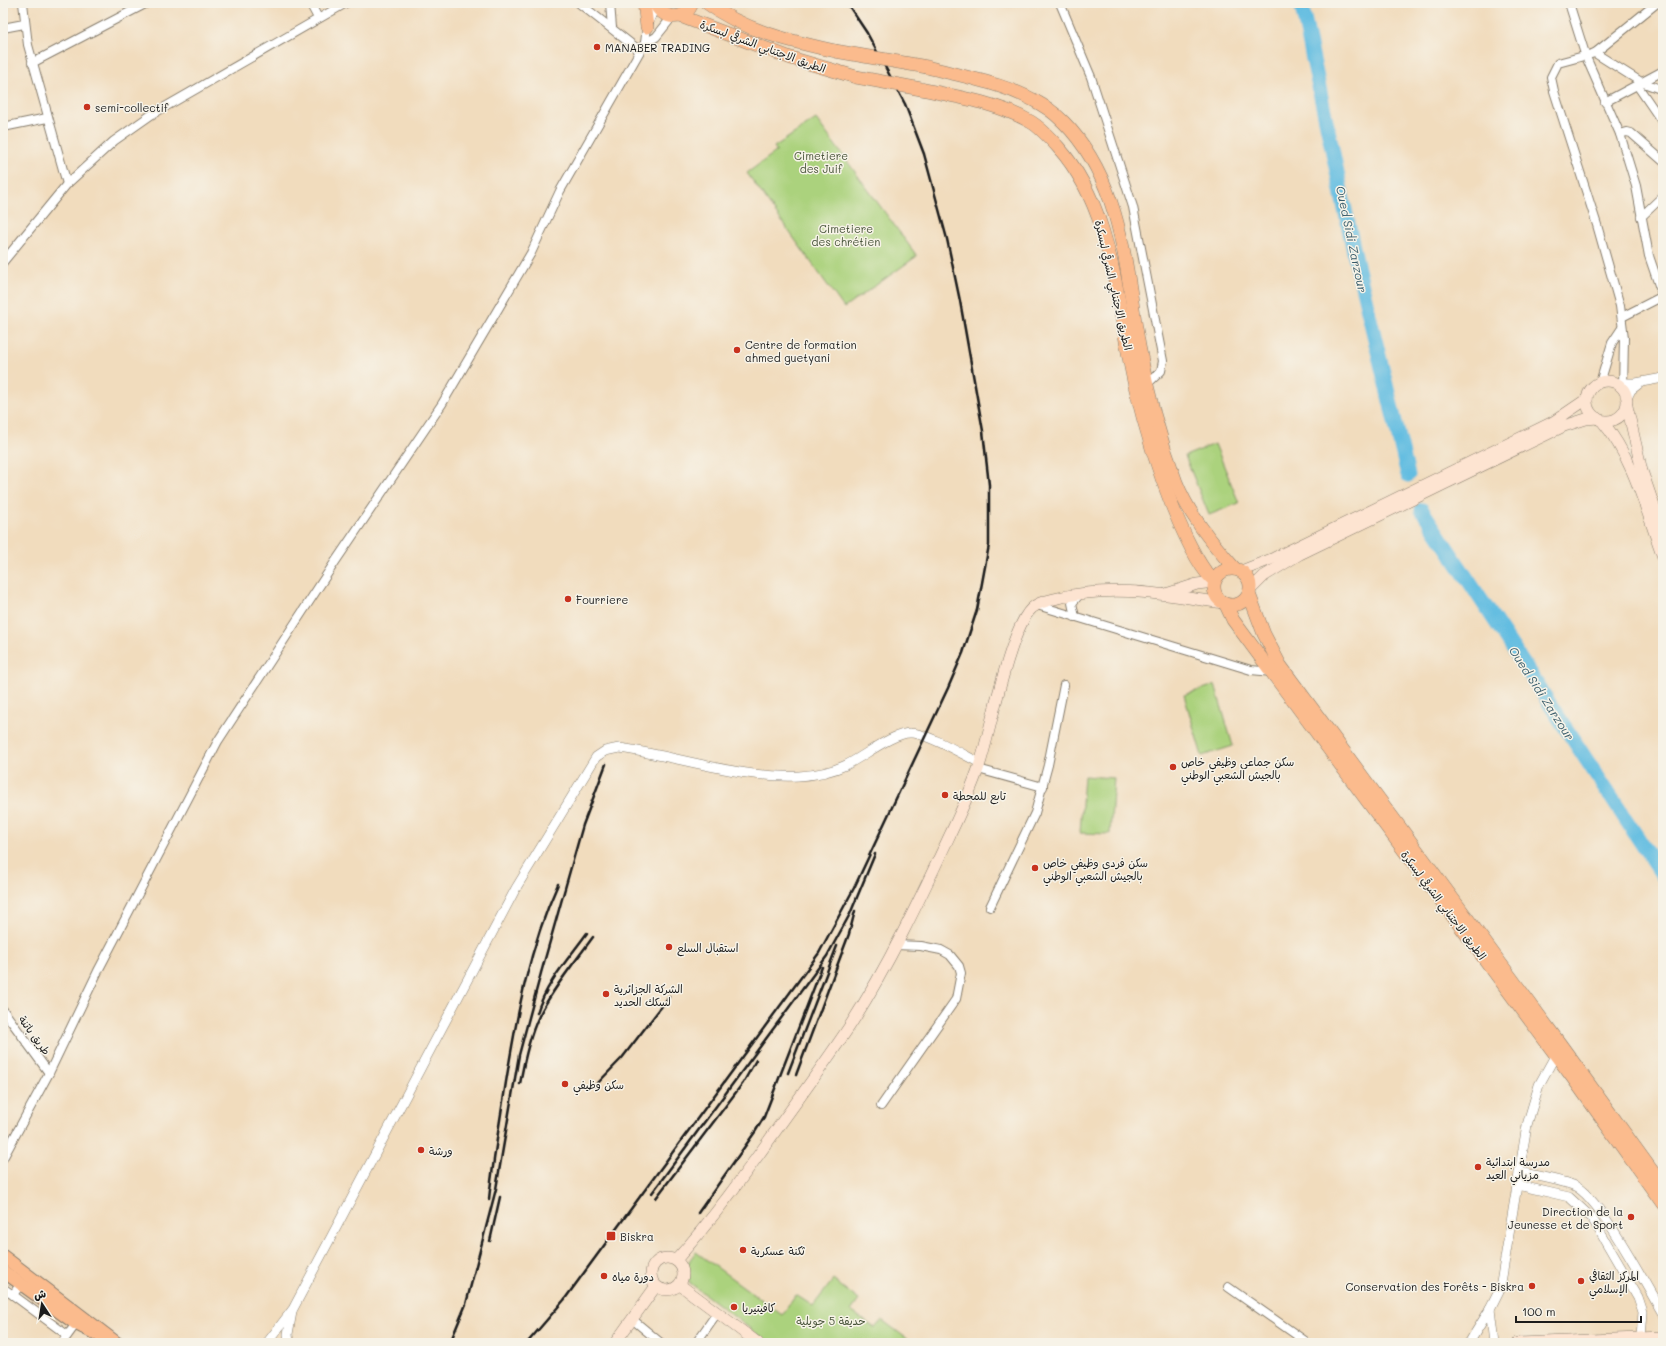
<svg xmlns="http://www.w3.org/2000/svg" width="1666" height="1346" font-family="Mali,'Playpen Sans Arabic',sans-serif">
<style>
.green{fill:#abd27d;stroke:#64774c}
.lines{fill:none;stroke-linecap:round;stroke-linejoin:round}
.river{stroke:#63bde1;stroke-width:15}
.minor-casing{stroke:#867c6c;stroke-width:10}
.tertiary-casing{stroke:#867c6c;stroke-width:10}
.secondary-casing{stroke:#867c6c;stroke-width:12}
.primary-casing{stroke:#867c6c;stroke-width:14}
.trunk-casing{stroke:#867c6c;stroke-width:14}
.minor{stroke:#fff;stroke-width:8}
.tertiary{stroke:#fff;stroke-width:9}
.secondary{stroke:#fde4d1;stroke-width:11}
.primary{stroke:#fbbb8d;stroke-width:12}
.trunk{stroke:#fbbb8d;stroke-width:13}
.rail{stroke:#1c1c1c;stroke-width:2.5}
.trunk-bridge-casing{stroke:#867c6c;stroke-width:14;stroke-linecap:butt}
.trunk-bridge{stroke:#fbbb8d;stroke-width:13}
.poi-dot{fill:#c8321e;stroke:#f7f3e8;stroke-width:1.5}
.labels{text-anchor:middle;dominant-baseline:central;stroke-width:3;stroke-linejoin:round;paint-order:stroke}
.street-label{font-size:11px;fill:#1c1c1c;stroke:#f7f3e8}
.poi-label{font-size:11px;fill:#1c1c1c;stroke:#f7f3e8;text-anchor:start}
.park-label{font-size:11px;fill:#475339;stroke:#f7f3e8}
.water-label{font-size:12px;font-style:italic;fill:#385c6b;stroke:#f7f3e8}
</style>
<rect width="100%" height="100%" fill="#f7f3e8"/>
<filter id="ink" filterUnits="userSpaceOnUse"><feTurbulence type="fractalNoise" baseFrequency=".025" numOctaves="2"/><feDisplacementMap in="SourceGraphic" scale="8" xChannelSelector="R" yChannelSelector="G"/><feConvolveMatrix kernelMatrix="1 2 1 2 8 2 1 2 1" color-interpolation-filters="sRGB"/></filter>
<filter id="wash" filterUnits="userSpaceOnUse"><feTurbulence type="fractalNoise" baseFrequency=".012" numOctaves="4" result="noise"/><feDisplacementMap in="SourceGraphic" scale="16" xChannelSelector="R" yChannelSelector="G"/><feGaussianBlur stdDeviation="0.9" result="paint"/><feColorMatrix in="noise" values="0 0 0 0 0 0 0 0 0 0 0 0 0 0 0 0 0 1.4 0 .05"/><feComposite in="paint" operator="in"/></filter>
<g filter="url(#wash)">
<rect width="100%" height="100%" fill="#f1dcbd"/>
<!-- green -->
<g class="green">
<path d="M816,119L917,256L844,308L747,173L777,151L774,147Z"/>
<path d="M1215,444L1239,503L1209,515L1185,456Z"/>
<path d="M1215,685L1233,746L1202,756L1184,695Z"/>
<path d="M1084,776L1114,778L1110,834L1080,833Z"/>
<path d="M696,1252L782,1315L796,1295L813,1306L833,1280L859,1300L851,1311L875,1328L882,1320L913,1343H769L690,1283C684,1270 687,1262 696,1252Z"/>
</g>
<g class="lines">
<!-- river -->
<g class="river">
<path d="M1301,3L1356,261L1408,475"/>
<path d="M1422,510L1663,876"/>
</g>
</g>
</g>
<g filter="url(#ink)">
<g class="lines">
<!-- minor casing -->
<g class="minor-casing">
<g id="minor">
<path d="M23,3L28,45L67,184"/>
<path d="M310,3L318,18"/>
<path d="M579,3L640,51"/>
<path d="M610,3L612,28"/>
<path d="M1060,3L1091,77L1133,207L1163,361L1161,371L1147,384"/>
<path d="M1569,3L1586,57L1620,134L1636,186L1649,256L1663,297"/>
<path d="M3,28L24,24"/>
<path d="M645,43L647,27L656,5"/>
<path d="M1595,53L1641,82L1663,90"/>
<path d="M32,63L147,3"/>
<path d="M1637,85L1663,123"/>
<path d="M1605,102L1663,71"/>
<path d="M3,127L47,118"/>
<path d="M1620,134L1627,132L1631,133L1663,161"/>
<path d="M1641,217L1663,196"/>
<path d="M3,262L67,184L114,141L151,115L346,3"/>
<path d="M1622,317L1663,296"/>
<path d="M1600,383L1612,343L1622,328"/>
<path d="M1623,389L1624,338L1620,306L1597,225L1554,91L1551,77L1558,63L1595,53L1657,3"/>
<path d="M1037,605L1251,670L1272,672"/>
<path d="M1075,617L1072,603L1080,594"/>
<path d="M978,769L1043,787"/>
<path d="M990,907L1035,813L1048,765L1064,685"/>
<path d="M3,1010L49,1073"/>
<path d="M881,1106L956,999L961,973L959,966L950,955L941,950L921,946L895,945"/>
<path d="M3,1158L49,1073L99,969L218,741L335,562L442,404L531,253L560,191L640,51L645,43L656,37L672,17"/>
<path d="M1228,1287L1308,1343"/>
<path d="M3,1288L13,1295L21,1283"/>
<path d="M13,1295L67,1335"/>
<path d="M632,1319L661,1343"/>
<path d="M62,1343L78,1321"/>
<path d="M696,1343L717,1313"/>
</g>
</g>
<!-- tertiary casing -->
<g class="tertiary-casing">
<g id="tertiary">
<path d="M1616,383H1636L1663,378"/>
<path d="M1627,398L1631,390L1640,383"/>
<path d="M1519,1172C1537,1176 1556,1179 1573,1185C1600,1196 1646,1286 1663,1314"/>
<path d="M1517,1185L1569,1197L1592,1218L1638,1297L1643,1312L1641,1337"/>
<path d="M1490,1309L1494,1343"/>
<path d="M267,1343L293,1309L516,888L596,757L605,751L619,748C677,756 741,779 799,776C816,775 831,772 846,765C863,757 894,732 911,733C927,733 964,755 980,763"/>
<path d="M289,1343L288,1334L292,1312"/>
<path d="M1469,1343L1490,1309L1500,1289L1527,1125L1539,1085L1555,1056"/>
</g>
</g>
<!-- secondary casing -->
<g class="secondary-casing">
<g id="secondary">
<circle cx="1607" cy="401" r="20"/>
<path d="M1627,406L1642,471L1663,532"/>
<path d="M1602,421C1634,459 1646,511 1663,557"/>
<path d="M1241,571L1274,558L1553,422L1587,399"/>
<path d="M1250,590L1264,576L1300,554L1564,426L1586,419L1597,418"/>
<path d="M1166,594L1197,584L1214,582"/>
<circle cx="667" cy="1274" r="16"/>
<path d="M676,1260C713,1219 745,1174 777,1129C802,1094 828,1059 851,1024C892,960 924,890 956,822C965,802 975,781 981,760C991,728 1010,628 1032,608C1039,602 1049,600 1058,598C1116,584 1165,595 1223,603"/>
<path d="M680,1285L758,1343"/>
<path d="M615,1343L656,1286"/>
<path d="M1518,1343L1663,1337"/>
</g>
</g>
<!-- primary casing -->
<g class="primary-casing">
<g id="primary">
<path d="M3,1256L117,1343"/>
<path d="M3,1271L76,1324L100,1336"/>
</g>
</g>
<!-- trunk casing -->
<g class="trunk-casing">
<g id="trunk">
<path d="M644,3L647,27"/>
<path d="M655,3C662,20 686,22 692,3"/>
<path d="M707,3C744,31 791,41 835,51"/>
<path d="M680,16L791,58L856,77"/>
<path d="M927,67C965,77 1008,84 1042,105C1053,111 1063,121 1071,130C1123,190 1126,272 1139,346C1147,392 1160,439 1176,482C1189,515 1212,543 1235,569"/>
<path d="M921,89C958,97 998,103 1031,122C1041,128 1050,138 1058,147C1115,211 1116,306 1135,386C1145,428 1157,468 1173,508C1180,525 1200,571 1214,580"/>
<circle cx="1232" cy="587" r="18"/>
<path d="M1249,594L1264,634L1280,665L1560,1044L1663,1186"/>
<path d="M1226,605L1233,620L1573,1078L1663,1204"/>
</g>
</g>
<!-- minor -->
<use href="#minor" class="minor"/>
<!-- tertiary -->
<use href="#tertiary" class="tertiary"/>
<!-- secondary -->
<use href="#secondary" class="secondary"/>
<!-- primary -->
<use href="#primary" class="primary"/>
<!-- trunk -->
<use href="#trunk" class="trunk"/>
<!-- rail -->
<g class="rail">
<path d="M537,1013C546,983 569,958 587,933"/>
<path d="M788,1073L837,946"/>
<path d="M796,1075L849,934L855,911"/>
<path d="M520,1084C524,1061 529,1037 539,1016C553,988 575,962 593,937"/>
<path d="M594,1087L622,1058L669,997"/>
<path d="M652,1193L827,956L850,914L875,854"/>
<path d="M656,1198L743,1083L756,1060"/>
<path d="M489,1199C493,1160 500,1121 506,1082C517,1014 529,948 558,884"/>
<path d="M698,1213L755,1132L764,1117L822,967"/>
<path d="M490,1241L500,1197"/>
<path d="M450,1343L466,1304L496,1189L519,1055L541,973L583,825L606,764"/>
<path d="M527,1343L564,1300L819,953L854,888L948,688L963,653L977,610L989,545V485L983,431L960,301L947,239L924,154L905,104L867,33L847,3"/>
</g>
<!-- trunk-bridge casing -->
<g class="trunk-bridge-casing">
<g id="trunk-bridge">
<path d="M835,51L927,67"/>
<path d="M856,77L921,89"/>
</g>
</g>
<!-- trunk-bridge -->
<use href="#trunk-bridge" class="trunk-bridge"/>
</g>
</g>
<!-- markers -->
<g class="poi-dot">
<circle cx="597" cy="47" r="4"/>
<circle cx="87" cy="107" r="4"/>
<circle cx="737" cy="350" r="4"/>
<circle cx="568" cy="599" r="4"/>
<circle cx="1173" cy="767" r="4"/>
<circle cx="945" cy="795" r="4"/>
<circle cx="1035" cy="868" r="4"/>
<circle cx="669" cy="947" r="4"/>
<circle cx="606" cy="994" r="4"/>
<circle cx="565" cy="1084" r="4"/>
<circle cx="421" cy="1150" r="4"/>
<circle cx="1478" cy="1167" r="4"/>
<circle cx="1631" cy="1217" r="4"/>
<rect x="606" y="1231" width="10" height="10" rx="2"/>
<circle cx="743" cy="1250" r="4"/>
<circle cx="604" cy="1276" r="4"/>
<circle cx="1581" cy="1281" r="4"/>
<circle cx="1532" cy="1286" r="4"/>
<circle cx="734" cy="1307" r="4"/>
</g>
<g class="labels">
<!-- street labels -->
<g class="street-label">
<text transform="translate(763 46) rotate(20)">الطريق الاجتنابي الشرقي لبسكرة</text>
<text transform="translate(1114 285) rotate(77)">الطريق الاجتنابي الشرقي لبسكرة</text>
<text transform="translate(1444 905) rotate(53)">الطريق الاجتنابي الشرقي لبسكرة</text>
<text transform="translate(35 1035) rotate(54)">طريق باتنة</text>
</g>
<!-- poi labels -->
<g class="poi-label">
<text x="605" y="47">MANABER TRADING</text>
<text x="95" y="107">semi-collectif</text>
<text x="745" y="344">Centre de formation<tspan x="745" dy="13">ahmed guetyani</tspan></text>
<text x="576" y="599">Fourriere</text>
<text x="1181" y="761">سكن جماعي وظيفي خاص<tspan x="1181" dy="13">بالجيش الشعبي الوطني</tspan></text>
<text x="953" y="795">تابع للمحطة</text>
<text x="1043" y="862">سكن فردي وظيفي خاص<tspan x="1043" dy="13">بالجيش الشعبي الوطني</tspan></text>
<text x="677" y="947">استقبال السلع</text>
<text x="614" y="988">الشركة الجزائرية<tspan x="614" dy="13">لسكك الحديد</tspan></text>
<text x="573" y="1084">سكن وظيفي</text>
<text x="429" y="1150">ورشة</text>
<text x="1486" y="1161">مدرسة ابتدائية<tspan x="1486" dy="13">مزياني العيد</tspan></text>
<text x="1623" y="1211" text-anchor="end">Direction de la<tspan x="1623" dy="13">Jeunesse et de Sport</tspan></text>
<text x="620" y="1236">Biskra</text>
<text x="751" y="1250">ثكنة عسكرية</text>
<text x="1589" y="1275">المركز الثقافي<tspan x="1589" dy="13">الإسلامي</tspan></text>
<text x="612" y="1276">دورة مياه</text>
<text x="1524" y="1286" text-anchor="end">Conservation des Forêts - Biskra</text>
<text x="742" y="1307">كافيتيريا</text>
</g>
<!-- park labels -->
<g class="park-label">
<text x="821" y="155">Cimetiere<tspan x="821" dy="13">des Juif</tspan></text>
<text x="846" y="228">Cimetiere<tspan x="846" dy="13">des chrétien</tspan></text>
<text x="831" y="1320">حديقة 5 جويلية</text>
</g>
<!-- water labels -->
<g class="water-label">
<text transform="translate(1352 239) rotate(78)">Oued Sidi Zarzour</text>
<text transform="translate(1542 693) rotate(57)">Oued Sidi Zarzour</text>
</g>
</g>
<!-- margin -->
<rect width="1666" height="1346" fill="none" stroke="#f7f3e8" stroke-width="16"/>
<!-- north arrow -->
<g transform="translate(42 1304) rotate(348)" stroke="#f7f3e8" stroke-width="3" paint-order="stroke">
<path d="M0-3L7 15L0 10L-7 15Z" fill="#1c1c1c"/>
<text y="-6" font-size="11" font-weight="bold" text-anchor="middle" fill="#1c1c1c">ش</text>
</g>
<!-- scale -->
<path d="M1516 1316v6h125v-6" fill="none" stroke="#1c1c1c" stroke-width="2"/>
<text x="1522" y="1316" font-size="12" fill="#1c1c1c" stroke="#f7f3e8" stroke-width="3" paint-order="stroke">100 m</text>
</svg>
